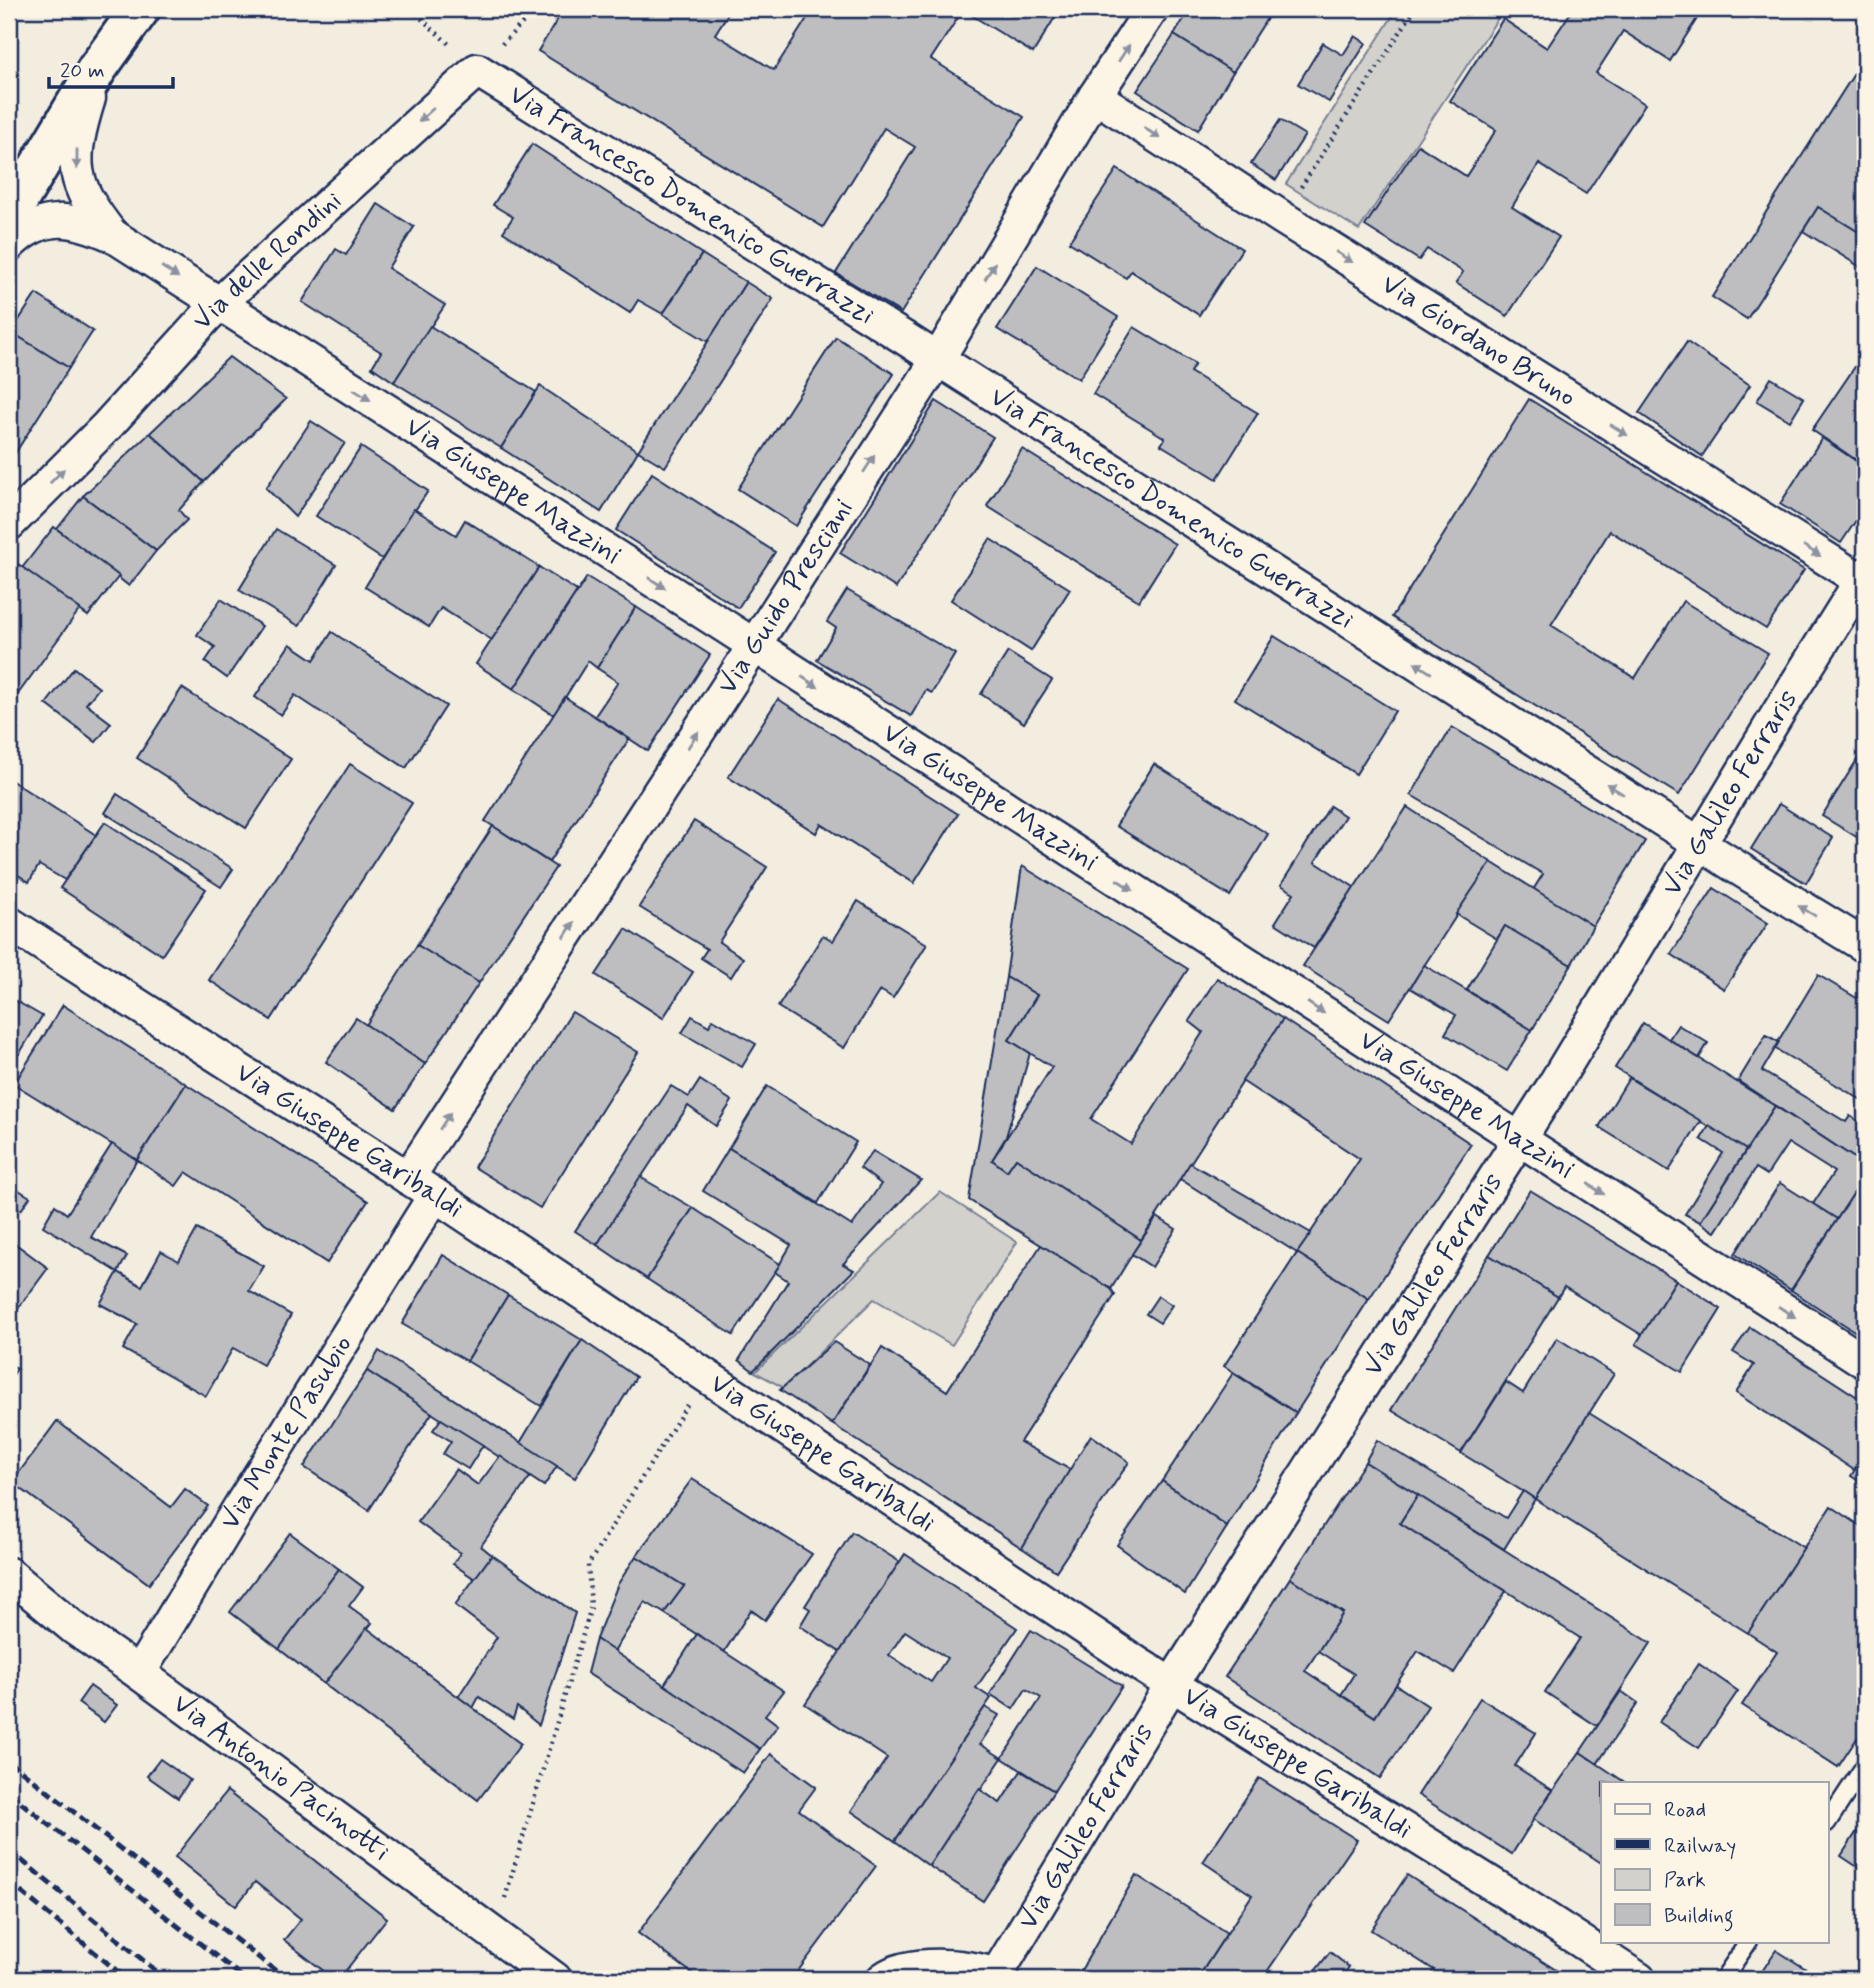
<svg xmlns="http://www.w3.org/2000/svg" width="1874" height="1988" font-family="Mynerve,sans-serif">
<style>
.green{fill:#d3d1cc;stroke:#778095;stroke-width:2}
.building{fill:#bebec0;stroke:#1b2f5e;stroke-width:2;fill-rule:evenodd}
.lines{fill:none;stroke-linecap:round;stroke-linejoin:round}
.service-casing{stroke:#1b2f5e;stroke-width:21}
.minor-casing{stroke:#1b2f5e;stroke-width:37}
.tertiary-casing{stroke:#1b2f5e;stroke-width:44}
.path{stroke:#1b2f5e;stroke-width:4.5;stroke-dasharray:2 5;stroke-linecap:butt}
.service{stroke:#fcf5e5;stroke-width:16}
.minor{stroke:#fcf5e5;stroke-width:32}
.tertiary{stroke:#fcf5e5;stroke-width:38}
.rail{stroke:#1b2f5e;stroke-width:5;stroke-dasharray:10 5;stroke-linecap:butt}
.oneway{fill:#8c92a2}
.labels{text-anchor:middle;dominant-baseline:central;stroke-width:6;stroke-linejoin:round;paint-order:stroke}
.street-label{font-size:28px;fill:#1b2f5e;stroke:#fcf5e5}
</style>
<rect width="100%" height="100%" fill="#f3ede0"/>
<filter id="ink" filterUnits="userSpaceOnUse"><feTurbulence type="fractalNoise" baseFrequency=".0143" numOctaves="2"/><feDisplacementMap in="SourceGraphic" scale="14" xChannelSelector="R" yChannelSelector="G"/><feConvolveMatrix kernelMatrix="1 2 1 2 8 2 1 2 1" color-interpolation-filters="sRGB"/></filter>
<g filter="url(#ink)">
<!-- green -->
<g class="green">
<path d="M1397,9H1504L1359,230L1286,184Z"/>
<path d="M940,1192L1017,1242L952,1345L874,1299L784,1388L755,1372Z"/>
</g>
<!-- building -->
<g class="building">
<path d="M564,9H731L715,34L774,70L813,9H1060L1033,53L963,10L931,59L1024,117L901,313L836,273L915,147L884,128L823,227L538,51Z"/>
<path d="M1190,9H1273L1233,72L1174,35Z"/>
<path d="M1573,9H1684L1698,17L1670,61L1623,31L1596,73L1645,104L1586,194L1539,164L1512,207L1559,237L1507,316L1456,283L1463,272L1427,249L1419,260L1365,226L1418,145L1466,176L1496,130L1450,101L1503,19L1547,48Z"/>
<path d="M1174,35L1233,72L1198,130L1137,91Z"/>
<path d="M1355,36L1366,43L1329,102L1298,84L1323,43L1343,55Z"/>
<path d="M1865,57V81L1854,74Z"/>
<path d="M1854,74L1865,81V236L1818,207L1747,319L1712,297Z"/>
<path d="M1280,120L1305,135L1276,180L1251,164Z"/>
<path d="M532,144L702,254L663,314L638,300L630,313L503,232L513,217L493,205Z"/>
<path d="M1117,169L1242,249L1199,315L1131,271L1126,278L1069,242Z"/>
<path d="M378,204L414,227L388,268L445,305L394,382L372,367L381,352L302,302L336,249L346,255Z"/>
<path d="M1818,207L1865,236V270L1803,231Z"/>
<path d="M702,254L746,282L708,342L663,314Z"/>
<path d="M1037,266L1118,317L1079,379L997,329Z"/>
<path d="M746,282L773,299L665,467L638,451Z"/>
<path d="M36,294L93,331L69,368L11,332Z"/>
<path d="M430,326L536,392L501,448L394,382Z"/>
<path d="M1134,327L1195,364L1190,372L1258,413L1217,479L1161,445L1165,438L1093,394Z"/>
<path d="M11,332L69,368L9,463V337Z"/>
<path d="M836,337L894,374L796,526L738,489Z"/>
<path d="M1687,342L1750,385L1702,456L1639,413Z"/>
<path d="M1865,352V459L1862,464L1812,430Z"/>
<path d="M229,357L286,399L204,482L150,433Z"/>
<path d="M1771,378L1804,398L1790,421L1757,401Z"/>
<path d="M540,386L638,451L601,512L501,448Z"/>
<path d="M1529,399L1804,570L1766,629L1610,531L1551,625L1635,678L1683,601L1768,653L1679,795L1392,617Z"/>
<path d="M936,401L993,437L896,588L840,553Z"/>
<path d="M311,421L345,443L295,517L266,488Z"/>
<path d="M150,433L204,482L179,510L187,520L156,551L83,496Z"/>
<path d="M1822,438L1865,467V507L1841,543L1780,504Z"/>
<path d="M361,447L428,491L382,559L316,516Z"/>
<path d="M1022,449L1175,544L1139,601L987,506Z"/>
<path d="M652,473L775,552L738,608L616,530Z"/>
<path d="M83,496L156,551L129,586L57,529Z"/>
<path d="M414,509L456,535L465,520L539,567L492,640L441,608L429,627L365,587Z"/>
<path d="M54,527L119,576L88,616L22,568Z"/>
<path d="M276,529L336,565L299,626L239,590Z"/>
<path d="M990,539L1070,589L1031,651L951,600Z"/>
<path d="M18,564L80,609L10,705L9,576Z"/>
<path d="M539,567L577,591L514,689L476,664Z"/>
<path d="M587,577L636,607L597,668L588,661L554,715L514,689Z"/>
<path d="M847,590L955,654L932,693L926,690L911,716L817,660L836,628L827,622Z"/>
<path d="M221,599L262,626L227,678L205,662L215,647L197,635Z"/>
<path d="M636,607L710,655L648,751L595,716L618,682L597,668Z"/>
<path d="M332,632L446,706L406,768L295,695L281,715L255,697L290,644L314,660Z"/>
<path d="M1274,636L1395,711L1356,774L1235,699Z"/>
<path d="M1008,652L1052,680L1024,723L981,694Z"/>
<path d="M74,668L99,688L86,704L111,723L96,742L46,704Z"/>
<path d="M182,688L291,759L246,828L137,758Z"/>
<path d="M565,697L629,739L549,862L485,821Z"/>
<path d="M778,699L958,814L914,883L821,824L816,833L728,777Z"/>
<path d="M1452,727L1645,841L1593,926L1533,890L1543,874L1411,795Z"/>
<path d="M1865,747V842L1822,816Z"/>
<path d="M350,764L412,803L271,1020L209,980Z"/>
<path d="M1154,764L1268,834L1230,896L1116,826Z"/>
<path d="M9,779L96,835L65,880L39,865L29,882L9,869Z"/>
<path d="M117,794L233,869L221,887L105,813Z"/>
<path d="M1779,804L1833,838L1806,883L1751,849Z"/>
<path d="M1330,806L1345,816L1315,862L1354,887L1314,948L1275,923L1294,893L1281,885Z"/>
<path d="M1407,807L1491,862L1389,1020L1303,966Z"/>
<path d="M694,821L767,867L719,942L743,958L731,977L701,958L707,949L639,907Z"/>
<path d="M105,822L206,889L162,955L60,888Z"/>
<path d="M493,826L556,867L479,983L417,945Z"/>
<path d="M1491,862L1593,926L1571,965L1505,926L1497,939L1456,914Z"/>
<path d="M1022,866L1188,969L1091,1119L1131,1144L1203,1032L1189,1021L1217,978L1283,1019L1141,1240L1016,1158L1007,1171L992,1160L1052,1067L1009,1040L1037,995L1006,977Z"/>
<path d="M1714,888L1768,923L1724,989L1671,954Z"/>
<path d="M858,901L927,944L893,998L880,990L844,1048L778,1007L823,935L833,941Z"/>
<path d="M1505,926L1571,965L1532,1030L1467,990Z"/>
<path d="M626,929L693,972L663,1018L596,975Z"/>
<path d="M417,945L479,983L425,1064L366,1025Z"/>
<path d="M1424,965L1532,1030L1507,1071L1445,1034L1456,1015L1410,988Z"/>
<path d="M1818,975L1865,1003V1102L1774,1048Z"/>
<path d="M1006,977L1037,995L1009,1040L1030,1053L1006,1137L992,1160L1007,1171L1016,1158L1141,1240L1111,1289L969,1200Z"/>
<path d="M9,997L42,1016L9,1071Z"/>
<path d="M63,1005L186,1084L137,1160L14,1084Z"/>
<path d="M572,1012L638,1052L540,1208L474,1167Z"/>
<path d="M692,1016L709,1026L713,1019L756,1044L742,1067L682,1033Z"/>
<path d="M356,1018L425,1064L395,1109L326,1062Z"/>
<path d="M1283,1019L1471,1144L1369,1299L1297,1253L1360,1159L1242,1081Z"/>
<path d="M1643,1023L1775,1106L1746,1150L1615,1068Z"/>
<path d="M1678,1025L1708,1043L1699,1058L1669,1039Z"/>
<path d="M1766,1035L1779,1042L1762,1071L1846,1122L1850,1116L1865,1126V1165L1738,1081Z"/>
<path d="M1629,1078L1701,1121L1669,1171L1599,1127Z"/>
<path d="M700,1080L732,1101L716,1126L688,1106L597,1245L575,1231L671,1086L689,1097Z"/>
<path d="M186,1084L368,1201L327,1263L186,1172L176,1186L137,1160Z"/>
<path d="M767,1086L856,1142L818,1203L729,1148Z"/>
<path d="M1775,1106L1865,1165V1176L1837,1219L1813,1204L1834,1172L1788,1143L1767,1175L1756,1168L1715,1232L1700,1222Z"/>
<path d="M1709,1126L1746,1150L1700,1222L1685,1214L1723,1153L1701,1139Z"/>
<path d="M112,1144L137,1160L91,1237L127,1256L118,1272L43,1226L55,1205L67,1214Z"/>
<path d="M729,1148L852,1226L881,1184L860,1168L873,1151L921,1180L843,1264L854,1270L753,1371L739,1360L788,1281L775,1272L791,1245L703,1191Z"/>
<path d="M1190,1163L1311,1233L1297,1253L1180,1179Z"/>
<path d="M1865,1176V1338L1791,1290Z"/>
<path d="M640,1177L693,1208L647,1279L597,1245Z"/>
<path d="M1780,1183L1837,1219L1791,1290L1735,1254Z"/>
<path d="M9,1184L30,1197L21,1210L9,1202Z"/>
<path d="M1530,1190L1676,1280L1642,1335L1564,1287L1558,1297L1489,1255Z"/>
<path d="M693,1208L780,1264L733,1335L647,1279Z"/>
<path d="M1157,1217L1176,1229L1152,1267L1132,1254Z"/>
<path d="M197,1229L264,1266L249,1291L291,1315L263,1365L233,1348L206,1396L123,1349L137,1324L100,1304L118,1272L142,1286L161,1251L179,1261Z"/>
<path d="M9,1239L48,1268L9,1321Z"/>
<path d="M1041,1245L1111,1289L1115,1295L1020,1442L1071,1470L1022,1548L832,1424L882,1348L947,1391Z"/>
<path d="M1297,1253L1369,1299L1296,1413L1224,1366Z"/>
<path d="M443,1255L508,1295L467,1361L402,1324Z"/>
<path d="M1489,1255L1558,1297L1461,1453L1391,1410Z"/>
<path d="M1676,1280L1721,1309L1682,1372L1636,1344Z"/>
<path d="M508,1295L582,1340L541,1406L467,1361Z"/>
<path d="M1158,1296L1172,1305L1160,1323L1146,1314Z"/>
<path d="M1750,1327L1865,1402V1454L1854,1470L1736,1393L1754,1365L1733,1352Z"/>
<path d="M1557,1338L1614,1374L1535,1499L1461,1453L1506,1382L1523,1393Z"/>
<path d="M582,1340L636,1377L575,1478L520,1443Z"/>
<path d="M834,1342L870,1365L832,1424L780,1390Z"/>
<path d="M379,1351L557,1466L544,1486L367,1371Z"/>
<path d="M9,1363L17,1369L9,1380Z"/>
<path d="M367,1371L432,1413L369,1510L304,1467Z"/>
<path d="M1233,1373L1296,1413L1227,1527L1162,1481Z"/>
<path d="M1589,1413L1804,1548L1748,1633L1535,1499Z"/>
<path d="M441,1419L483,1445L468,1469L443,1454L451,1441L433,1430Z"/>
<path d="M57,1421L171,1507L185,1489L208,1506L149,1584L12,1482Z"/>
<path d="M1091,1435L1129,1462L1056,1571L1022,1548Z"/>
<path d="M1377,1440L1506,1518L1523,1491L1535,1499L1504,1549L1365,1462Z"/>
<path d="M1865,1454V1485L1851,1476Z"/>
<path d="M500,1456L530,1477L481,1546L492,1555L475,1579L453,1564L460,1553L418,1522L456,1469L478,1485Z"/>
<path d="M1365,1462L1418,1495L1400,1523L1506,1591L1454,1673L1418,1651L1375,1717L1341,1695L1354,1674L1318,1651L1343,1613L1290,1578Z"/>
<path d="M692,1479L812,1554L765,1620L751,1610L724,1652L664,1613L684,1586L636,1556Z"/>
<path d="M1162,1481L1227,1527L1185,1594L1117,1545Z"/>
<path d="M1418,1495L1651,1643L1597,1726L1545,1692L1580,1638L1400,1523Z"/>
<path d="M1831,1506L1865,1529V1726L1838,1767L1742,1705L1777,1652L1748,1633Z"/>
<path d="M852,1532L900,1562L840,1652L800,1626L810,1609L805,1606Z"/>
<path d="M290,1533L339,1569L279,1649L230,1612Z"/>
<path d="M905,1554L1017,1628L976,1688L991,1698L895,1841L851,1811L887,1758L805,1704ZM905,1631L947,1658L931,1682L889,1655Z"/>
<path d="M492,1555L575,1613L539,1725L517,1707L513,1719L479,1697L473,1708L458,1697L497,1637L455,1605Z"/>
<path d="M636,1556L684,1586L664,1613L645,1602L614,1652L596,1639L618,1584Z"/>
<path d="M339,1569L363,1587L349,1606L372,1623L324,1684L279,1649Z"/>
<path d="M1290,1578L1343,1613L1305,1671L1375,1717L1396,1685L1428,1706L1380,1778L1225,1677Z"/>
<path d="M367,1628L521,1744L478,1800L324,1684Z"/>
<path d="M1031,1630L1122,1686L1054,1791L1002,1758L1041,1698L1026,1689L1013,1709L990,1694Z"/>
<path d="M697,1634L784,1691L765,1715L778,1725L760,1749L664,1685Z"/>
<path d="M596,1639L760,1749L743,1773L587,1673Z"/>
<path d="M1699,1664L1738,1691L1699,1748L1659,1722Z"/>
<path d="M90,1686L117,1705L104,1722L78,1703Z"/>
<path d="M1621,1691L1638,1703L1597,1764L1580,1752Z"/>
<path d="M1480,1698L1536,1733L1515,1766L1552,1790L1512,1854L1418,1795Z"/>
<path d="M985,1707L999,1715L980,1744L1002,1758L929,1866L895,1841Z"/>
<path d="M1580,1752L1626,1783H1603V1864L1533,1819Z"/>
<path d="M771,1754L816,1787L799,1810L876,1866L792,1979H700L638,1933Z"/>
<path d="M160,1759L190,1780L178,1798L147,1776Z"/>
<path d="M1021,1771L1054,1791L983,1901L929,1866L979,1789L1000,1803Z"/>
<path d="M1259,1778L1357,1840L1262,1979H1197L1252,1895L1203,1862Z"/>
<path d="M227,1791L387,1918L339,1979H334L284,1940L301,1919L255,1882L236,1906L175,1857Z"/>
<path d="M1865,1819V1872L1841,1856Z"/>
<path d="M1136,1875L1227,1933L1197,1979H1076Z"/>
<path d="M1407,1875L1570,1979H1428L1434,1970L1371,1930Z"/>
<path d="M1776,1950L1822,1979H1757Z"/>
<path d="M1330,1952L1349,1967L1340,1979H1309Z"/>
</g>
<g class="lines">
<!-- service casing -->
<g class="service-casing">
<g id="service">
<path d="M1827,1823L1865,1765"/>
<path d="M1723,1979L1749,1941"/>
</g>
</g>
<!-- minor casing -->
<g class="minor-casing">
<g id="minor">
<path id="s1" d="M1095,96L1281,217L1865,583"/>
<path d="M89,98C69,163 70,182 112,235"/>
<path id="s2" d="M9,245C43,211 73,218 112,235L726,627L1865,1362"/>
<path id="s3" d="M9,524L107,426L206,317L237,287L477,70L906,339L1738,868L1865,946"/>
<path id="s4" d="M9,923L435,1195L1137,1663L1505,1892L1639,1979"/>
<path id="s5" d="M408,1178L732,680L938,359L1095,96L1152,9"/>
<path id="s6" d="M9,1574L74,1628L139,1673L555,1979"/>
<path id="s7" d="M139,1673L239,1508L435,1195"/>
<path d="M883,1979C908,1960 977,1963 1003,1979"/>
<path id="s8" d="M994,1979L1172,1684L1552,1088L1780,710L1865,574"/>
</g>
</g>
<!-- tertiary casing -->
<g class="tertiary-casing">
<path id="tertiary" d="M9,216L97,69L140,9"/>
</g>
<!-- path -->
<g class="path">
<path d="M411,9L451,46"/>
<path d="M502,44L536,9"/>
<path d="M1301,187L1415,9"/>
<path d="M505,1898L591,1607L588,1565L687,1405"/>
</g>
<!-- service -->
<use href="#service" class="service"/>
<!-- minor -->
<use href="#minor" class="minor"/>
<!-- tertiary -->
<use href="#tertiary" class="tertiary"/>
<!-- rail -->
<g class="rail">
<path d="M9,1761L286,1979"/>
<path d="M9,1793L245,1979"/>
<path d="M9,1850L166,1979"/>
<path d="M9,1882L127,1979"/>
</g>
</g>
<!-- one-way arrows -->
<defs><path id="oneway-solid" d="M-6-.8H1V-3.2L6.5 0L1 3.2V.8H-6Z" transform="scale(1.75)"/></defs>
<g class="oneway">
<use href="#oneway-solid" transform="translate(1124 53) rotate(-57)"/>
<use href="#oneway-solid" transform="translate(426 115) rotate(138)"/>
<use href="#oneway-solid" transform="translate(1152 133) rotate(33)"/>
<use href="#oneway-solid" transform="translate(77 159) rotate(90)"/>
<use href="#oneway-solid" transform="translate(1344 257) rotate(32)"/>
<use href="#oneway-solid" transform="translate(990 271) rotate(-59)"/>
<use href="#oneway-solid" transform="translate(170 272) rotate(33)"/>
<use href="#oneway-solid" transform="translate(362 395) rotate(32)"/>
<use href="#oneway-solid" transform="translate(1619 430) rotate(32)"/>
<use href="#oneway-solid" transform="translate(869 464) rotate(-57)"/>
<use href="#oneway-solid" transform="translate(57 476) rotate(-45)"/>
<use href="#oneway-solid" transform="translate(1812 551) rotate(32)"/>
<use href="#oneway-solid" transform="translate(657 583) rotate(33)"/>
<use href="#oneway-solid" transform="translate(1423 668) rotate(-148)"/>
<use href="#oneway-solid" transform="translate(810 682) rotate(33)"/>
<use href="#oneway-solid" transform="translate(693 740) rotate(-57)"/>
<use href="#oneway-solid" transform="translate(1615 789) rotate(-148)"/>
<use href="#oneway-solid" transform="translate(1125 885) rotate(33)"/>
<use href="#oneway-solid" transform="translate(1807 911) rotate(-149)"/>
<use href="#oneway-solid" transform="translate(569 930) rotate(-57)"/>
<use href="#oneway-solid" transform="translate(1316 1008) rotate(33)"/>
<use href="#oneway-solid" transform="translate(445 1121) rotate(-57)"/>
<use href="#oneway-solid" transform="translate(1596 1189) rotate(33)"/>
<use href="#oneway-solid" transform="translate(1787 1312) rotate(33)"/>
</g>
</g>
<g class="labels">
<!-- street labels -->
<g class="street-label">
<text stroke="none"><textPath href="#s3" startOffset="906">Via Francesco Domenico Guerrazzi</textPath></text>
<text stroke="none"><textPath href="#s3" startOffset="369">Via delle Rondini</textPath></text>
<text stroke="none"><textPath href="#s1" startOffset="455">Via Giordano Bruno</textPath></text>
<text stroke="none"><textPath href="#s2" startOffset="588">Via Giuseppe Mazzini</textPath></text>
<text stroke="none"><textPath href="#s3" startOffset="1474">Via Francesco Domenico Guerrazzi</textPath></text>
<text stroke="none"><textPath href="#s5" startOffset="693">Via Guido Presciani</textPath></text>
<text stroke="none"><textPath href="#s8" startOffset="1396">Via Galileo Ferraris</textPath></text>
<text stroke="none"><textPath href="#s2" startOffset="1155">Via Giuseppe Mazzini</textPath></text>
<text stroke="none"><textPath href="#s2" startOffset="1722">Via Giuseppe Mazzini</textPath></text>
<text stroke="none"><textPath href="#s4" startOffset="404">Via Giuseppe Garibaldi</textPath></text>
<text stroke="none"><textPath href="#s8" startOffset="830">Via Galileo Ferraris</textPath></text>
<text stroke="none"><textPath href="#s7" startOffset="282">Via Monte Pasubio</textPath></text>
<text stroke="none"><textPath href="#s4" startOffset="971">Via Giuseppe Garibaldi</textPath></text>
<text stroke="none"><textPath href="#s4" startOffset="1538">Via Giuseppe Garibaldi</textPath></text>
<text stroke="none"><textPath href="#s6" startOffset="340">Via Antonio Pacinotti</textPath></text>
<text stroke="none"><textPath href="#s8" startOffset="178">Via Galileo Ferraris</textPath></text>
</g>
</g>
<!-- margin -->
<rect width="1874" height="1988" fill="none" stroke="#fcf5e5" stroke-width="35"/>
<rect x="18" y="18" width="1839" height="1953" fill="none" stroke="#1b2f5e" stroke-width="2.5" filter="url(#ink)"/>
<!-- legend -->
<rect x="1601" y="1782" width="228" height="161" fill="#fcf5e5" stroke="#a2a6af" stroke-width="2"/>
<rect x="1615" y="1804" width="35" height="10" fill="#fcf5e5" stroke="#a2a6af" stroke-width="2"/>
<text x="1664" y="1816" font-size="21" fill="#1b2f5e">Road</text>
<rect x="1615" y="1839" width="35" height="10" fill="#1b2f5e" stroke="#a2a6af" stroke-width="2"/>
<text x="1664" y="1852" font-size="21" fill="#1b2f5e">Railway</text>
<rect x="1615" y="1869" width="35" height="21" fill="#d3d1cc" stroke="#a2a6af" stroke-width="2"/>
<text x="1664" y="1886" font-size="21" fill="#1b2f5e">Park</text>
<rect x="1615" y="1904" width="35" height="21" fill="#bebec0" stroke="#a2a6af" stroke-width="2"/>
<text x="1664" y="1922" font-size="21" fill="#1b2f5e">Building</text>
<!-- scale -->
<path d="M49 77v10h124v-10" fill="none" stroke="#1b2f5e" stroke-width="3.5"/>
<text x="60" y="77" font-size="21" fill="#1b2f5e" stroke="#fcf5e5" stroke-width="5" paint-order="stroke">20 m</text>
</svg>
